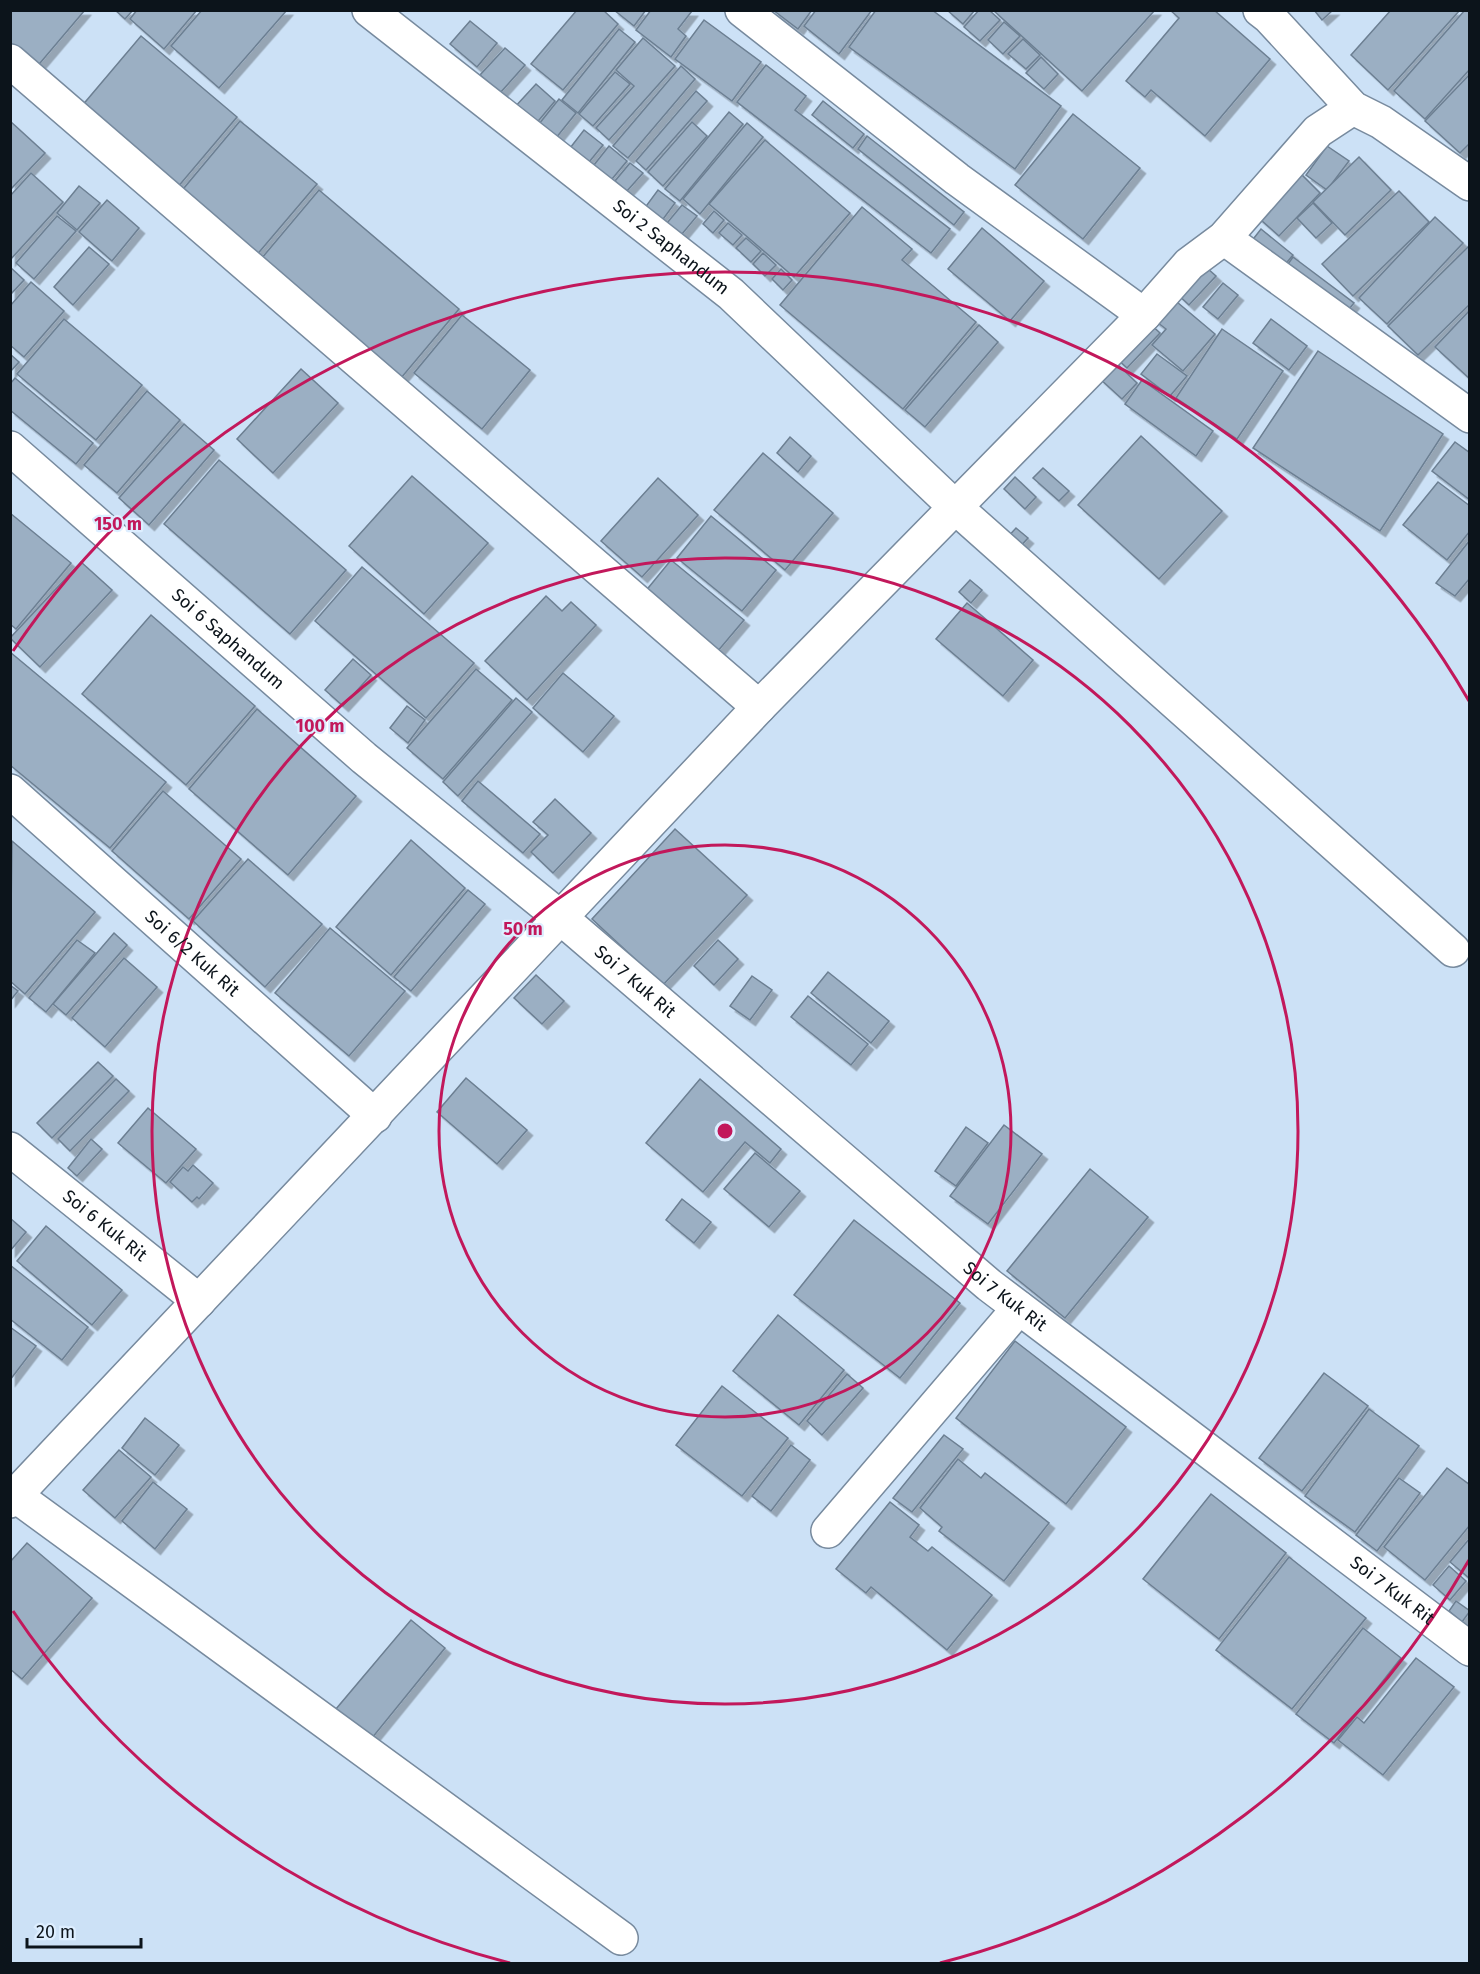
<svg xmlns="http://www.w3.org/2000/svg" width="1480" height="1974" font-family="'Fira Sans',sans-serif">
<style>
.building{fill:#9bafc3;stroke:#6c7f92;stroke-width:1.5;filter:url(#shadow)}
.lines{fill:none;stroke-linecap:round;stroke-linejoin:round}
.minor-casing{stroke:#778a9e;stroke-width:36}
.minor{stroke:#fff;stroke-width:33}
.ring{fill:none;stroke:#c2185b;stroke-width:3}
.labels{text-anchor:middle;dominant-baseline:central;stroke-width:4.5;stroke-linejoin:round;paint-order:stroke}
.street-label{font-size:18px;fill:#0c141b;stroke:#def}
.centre{fill:#c2185b;stroke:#def;stroke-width:3}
.ring-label{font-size:18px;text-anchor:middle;font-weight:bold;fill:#c2185b;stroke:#def;stroke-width:4.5;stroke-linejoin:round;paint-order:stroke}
</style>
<defs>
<filter id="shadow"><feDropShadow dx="5.5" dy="5.5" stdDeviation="0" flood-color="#0004"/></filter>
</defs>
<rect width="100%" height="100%" fill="#cce1f6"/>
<!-- building -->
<g class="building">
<path d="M10,10H85L35,69L10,48Z"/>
<path d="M115,10H133L125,19Z"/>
<path d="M137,10H197L164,49L130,19Z"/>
<path d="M202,10H287L219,88L171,46Z"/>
<path d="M577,10H603L618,24L563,90L531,64Z"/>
<path d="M614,10H646L634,26Z"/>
<path d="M651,10L692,11L678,29L686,36L671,57L636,30Z"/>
<path d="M773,10H812L798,29Z"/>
<path d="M816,10H872L839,54L804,26Z"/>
<path d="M876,10H932L1061,106L1015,169L849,47Z"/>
<path d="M947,10H975L963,24Z"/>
<path d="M979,10H989L1000,20L980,41L964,27Z"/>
<path d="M993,10H1155L1082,91Z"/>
<path d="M1170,10H1214L1270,59L1205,136L1151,90L1145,97L1126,81L1179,18Z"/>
<path d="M1314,10H1333L1322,20Z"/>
<path d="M1391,10H1460L1388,90L1351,55Z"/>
<path d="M1465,10H1470V69L1425,119L1394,91Z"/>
<path d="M704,20L761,62L732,101L675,59Z"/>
<path d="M470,21L497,43L477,67L450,44Z"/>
<path d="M1004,22L1020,36L1003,54L988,40Z"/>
<path d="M619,29L635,42L578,113L562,100Z"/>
<path d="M141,36L237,117L177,188L81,107Z"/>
<path d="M643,38L675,66L609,140L596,128L634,86L616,70Z"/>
<path d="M1023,39L1040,55L1026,69L1008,54Z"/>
<path d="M505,48L525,65L500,93L480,75Z"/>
<path d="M1041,57L1058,74L1044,89L1026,73Z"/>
<path d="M766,65L806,96L795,110L950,229L931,253L737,102Z"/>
<path d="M681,66L695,79L628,158L613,146Z"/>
<path d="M615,72L630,84L593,126L579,114Z"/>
<path d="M1470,74V143L1460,153L1425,121Z"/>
<path d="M536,84L555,101L534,126L514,108Z"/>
<path d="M696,91L707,101L646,170L636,161Z"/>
<path d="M559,99L576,113L552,143L535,129Z"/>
<path d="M823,101L864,134L853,148L812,115Z"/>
<path d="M729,112L743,124L680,201L665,189Z"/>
<path d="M1073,114L1140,168L1083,239L1015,185Z"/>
<path d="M10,121L45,153L10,190Z"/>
<path d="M240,121L317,184L255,257L179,194Z"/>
<path d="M692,122L707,136L663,186L648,172Z"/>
<path d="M747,123L763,137L700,214L683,199Z"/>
<path d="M584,130L603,145L585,167L567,152Z"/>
<path d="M867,136L964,212L954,225L858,149Z"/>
<path d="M765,140L850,213L794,277L709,204Z"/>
<path d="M609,146L627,161L607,185L590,170Z"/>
<path d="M1327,146L1349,161L1327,190L1306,175Z"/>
<path d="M1359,157L1391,190L1345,235L1313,202Z"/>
<path d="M630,163L643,173L627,191L615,181Z"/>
<path d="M1295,168L1320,193L1279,236L1253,213Z"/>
<path d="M31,173L63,202L10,260V196Z"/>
<path d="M79,186L100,203L77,230L57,213Z"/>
<path d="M319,190L459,309L396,384L256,265Z"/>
<path d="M658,190L675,203L658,226L641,213Z"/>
<path d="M1399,191L1429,222L1353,296L1322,264Z"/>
<path d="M107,200L139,228L112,261L79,232Z"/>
<path d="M1313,203L1332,223L1316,238L1297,218Z"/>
<path d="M682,205L697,216L677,240L662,229Z"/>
<path d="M862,207L912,249L902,260L976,322L903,409L780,305Z"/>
<path d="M714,211L724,220L713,233L703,224Z"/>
<path d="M57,216L76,231L34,279L16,263Z"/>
<path d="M1435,217L1463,243L1387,324L1359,298Z"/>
<path d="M728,223L742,235L733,245L719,233Z"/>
<path d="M982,228L1044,281L1010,321L948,269Z"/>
<path d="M1261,229L1293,255L1278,273L1247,247Z"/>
<path d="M746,238L761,251L751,262L736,248Z"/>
<path d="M1470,245V304L1418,355L1388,326Z"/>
<path d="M89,247L109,264L73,305L54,287Z"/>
<path d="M763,253L776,265L765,276L753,264Z"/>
<path d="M1293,257L1354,303L1341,319L1281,274Z"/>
<path d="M1199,261L1216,276L1189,305L1173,290Z"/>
<path d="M10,267L24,280L10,295Z"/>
<path d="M781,269L792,280L783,290L772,279Z"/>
<path d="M31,282L64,311L24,357L10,345V306Z"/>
<path d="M1223,283L1238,295L1218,319L1203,307Z"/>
<path d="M1171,297L1215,334L1183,371L1152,345L1166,329L1153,319Z"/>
<path d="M1470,310V379L1435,347Z"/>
<path d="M462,315L530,370L482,429L414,373Z"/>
<path d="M64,319L142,385L96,440L17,374Z"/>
<path d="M1271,319L1307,346L1289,370L1253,343Z"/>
<path d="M1147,321L1160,333L1127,368L1114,356Z"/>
<path d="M979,325L998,342L925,427L905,410Z"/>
<path d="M1222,329L1283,371L1237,439L1176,398Z"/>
<path d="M1318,351L1443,434L1380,531L1253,448Z"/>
<path d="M10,354L19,362L10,372Z"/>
<path d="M1157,354L1187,376L1170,396L1141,374Z"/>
<path d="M1114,361L1137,383L1122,399L1099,378Z"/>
<path d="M301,369L338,403L273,473L237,439Z"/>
<path d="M15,378L93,443L76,464L10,410V384Z"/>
<path d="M1142,380L1213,431L1196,456L1125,404Z"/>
<path d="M147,391L180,420L117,493L84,465Z"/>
<path d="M184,424L214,450L149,525L119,498Z"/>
<path d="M1141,436L1222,511L1159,579L1078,505Z"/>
<path d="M790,437L811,456L798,472L777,453Z"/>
<path d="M1455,442L1470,453V500L1432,471Z"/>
<path d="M763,453L833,513L785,570L714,510Z"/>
<path d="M219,460L346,570L290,634L164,524Z"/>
<path d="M1043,468L1069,491L1059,501L1033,478Z"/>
<path d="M412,476L488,543L424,614L349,546Z"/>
<path d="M1015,477L1036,497L1025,509L1004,489Z"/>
<path d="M658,478L698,515L642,577L601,541Z"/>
<path d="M1438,482L1470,506V531L1447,560L1403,525Z"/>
<path d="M10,513L71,563L16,629L10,624Z"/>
<path d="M711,516L776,570L742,611L677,558Z"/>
<path d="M1016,528L1028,538L1017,550L1005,540Z"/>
<path d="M1470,540V578L1455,596L1436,583Z"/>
<path d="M671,560L744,620L712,658L640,598Z"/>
<path d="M81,562L112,590L40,667L10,638Z"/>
<path d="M362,567L474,663L426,718L315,621Z"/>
<path d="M970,580L982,590L971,603L959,592Z"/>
<path d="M546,596L562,611L571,602L596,625L527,700L485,661Z"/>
<path d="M967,603L1033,660L1003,696L936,639Z"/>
<path d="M151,615L255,706L186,785L82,694Z"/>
<path d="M10,652L166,782L110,848L10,765Z"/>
<path d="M353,659L371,675L343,706L325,690Z"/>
<path d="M476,669L512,700L443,779L407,748Z"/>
<path d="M563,673L614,716L583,752L533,708Z"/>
<path d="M516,698L532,712L458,796L443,782Z"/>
<path d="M407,706L425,720L408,743L390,728Z"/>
<path d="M257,709L356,796L288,875L189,789Z"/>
<path d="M478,781L540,834L523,853L462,801Z"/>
<path d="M163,791L241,859L189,919L112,851Z"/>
<path d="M555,799L591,833L553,873L531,852L548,835L533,822Z"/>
<path d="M675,829L747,895L663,985L592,919Z"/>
<path d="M411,840L465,888L391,975L336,927Z"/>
<path d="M12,841L95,912L25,994L10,981Z"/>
<path d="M248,859L322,924L265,987L193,921Z"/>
<path d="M468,890L485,904L411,991L394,977Z"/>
<path d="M330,928L405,991L349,1056L275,993Z"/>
<path d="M114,933L127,945L66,1015L53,1004Z"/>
<path d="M77,940L95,953L46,1012L29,998Z"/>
<path d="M718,940L738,959L714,985L694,966Z"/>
<path d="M124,958L157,987L105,1047L72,1018Z"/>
<path d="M828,972L889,1021L871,1043L811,993Z"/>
<path d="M536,975L564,1001L542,1024L514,998Z"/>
<path d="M752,976L772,990L750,1020L730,1006Z"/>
<path d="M10,985L18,991L10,1001Z"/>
<path d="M808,996L868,1044L851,1065L791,1017Z"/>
<path d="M98,1062L113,1076L52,1138L37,1123Z"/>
<path d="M466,1078L527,1130L497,1164L437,1112Z"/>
<path d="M116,1079L129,1091L70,1151L58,1139Z"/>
<path d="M700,1079L781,1149L770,1163L745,1142L703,1192L646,1143Z"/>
<path d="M148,1108L196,1149L166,1183L118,1143Z"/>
<path d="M1004,1125L1042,1154L988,1224L950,1196Z"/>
<path d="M966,1127L988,1143L956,1186L935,1171Z"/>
<path d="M91,1139L102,1149L77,1176L68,1168Z"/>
<path d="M755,1153L800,1191L769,1227L724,1189Z"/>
<path d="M193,1165L213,1183L199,1199L197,1197L192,1202L170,1182L183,1167L188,1171Z"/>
<path d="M1090,1169L1148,1217L1065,1318L1007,1271Z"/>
<path d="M682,1199L711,1222L694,1243L666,1220Z"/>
<path d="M10,1218L26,1232L10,1251Z"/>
<path d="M854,1220L960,1303L900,1378L794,1295Z"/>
<path d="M46,1226L122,1290L92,1325L17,1261Z"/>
<path d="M10,1265L88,1327L62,1360L10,1319Z"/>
<path d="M778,1315L844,1370L799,1425L733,1371Z"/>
<path d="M10,1327L36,1346L10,1380Z"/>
<path d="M1015,1341L1126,1427L1066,1504L956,1418Z"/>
<path d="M1324,1373L1368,1406L1302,1491L1259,1458Z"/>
<path d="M847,1374L863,1388L822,1435L807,1421Z"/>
<path d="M722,1386L788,1438L742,1496L676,1445Z"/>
<path d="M1369,1409L1419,1446L1355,1532L1305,1496Z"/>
<path d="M145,1418L179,1445L155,1475L122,1448Z"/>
<path d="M944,1435L963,1449L912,1512L893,1498Z"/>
<path d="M791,1445L810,1460L771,1511L752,1496Z"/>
<path d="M119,1450L151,1477L115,1518L83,1490Z"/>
<path d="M958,1459L981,1478L985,1473L1049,1523L1004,1581L939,1531L942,1527L920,1508Z"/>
<path d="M1447,1468L1470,1485V1525L1425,1580L1384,1547Z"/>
<path d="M1399,1478L1420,1493L1377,1551L1356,1535Z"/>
<path d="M153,1482L187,1509L155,1549L122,1521Z"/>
<path d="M1211,1494L1286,1553L1219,1639L1143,1579Z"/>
<path d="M890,1502L919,1525L910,1537L928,1551L932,1547L992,1595L947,1650L871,1587L866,1593L836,1569Z"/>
<path d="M1470,1538V1578H1469L1450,1562Z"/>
<path d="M27,1543L92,1598L22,1679L10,1669V1562Z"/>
<path d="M1289,1557L1366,1618L1292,1709L1216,1650Z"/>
<path d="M1449,1566L1466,1581L1450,1600L1433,1585Z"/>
<path d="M1456,1601L1470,1611L1462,1622L1449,1611Z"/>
<path d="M411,1620L445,1648L372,1738L336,1709Z"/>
<path d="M1363,1628L1401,1658L1334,1743L1296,1714Z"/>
<path d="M1416,1658L1454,1687L1383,1775L1338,1740L1357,1717L1364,1723Z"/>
</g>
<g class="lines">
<!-- minor casing -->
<g class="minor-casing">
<g id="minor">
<path id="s1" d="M369,10L731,294L954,506L1453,950"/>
<path d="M742,10L957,179L1144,315"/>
<path d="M1260,10L1269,17L1353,108L1381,122L1470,184"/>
<path d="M10,61L759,707"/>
<path d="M1224,238L1470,416"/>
<path id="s2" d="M10,448L364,758L561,918L989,1285L1470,1649"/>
<path id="s3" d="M10,791L375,1116"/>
<path id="s4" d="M10,1149L199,1301"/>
<path d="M16,1496L621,1938"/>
<path d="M10,1501L759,707L1144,315L1189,264L1224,238L1318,131L1353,108"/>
<path d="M828,1531L1019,1308"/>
</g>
</g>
<!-- minor -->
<use href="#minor" class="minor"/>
</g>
<!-- distance rings -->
<g class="ring">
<circle cx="725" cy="1131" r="286"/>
<circle cx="725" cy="1131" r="573"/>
<path d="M1469 1560A859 859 0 0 1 940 1963M510 1963A859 859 0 0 1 13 1611M13 651A859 859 0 0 1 1469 701"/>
</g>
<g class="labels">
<!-- street labels -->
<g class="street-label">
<text stroke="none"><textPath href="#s1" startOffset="384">Soi 2 Saphandum</textPath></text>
<text stroke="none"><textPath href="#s2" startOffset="290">Soi 6 Saphandum</textPath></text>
<text stroke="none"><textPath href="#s3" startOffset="244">Soi 6/2 Kuk Rit</textPath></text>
<text stroke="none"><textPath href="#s2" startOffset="822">Soi 7 Kuk Rit</textPath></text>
<text stroke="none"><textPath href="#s4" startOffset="122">Soi 6 Kuk Rit</textPath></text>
<text stroke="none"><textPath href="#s2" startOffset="1308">Soi 7 Kuk Rit</textPath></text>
<text stroke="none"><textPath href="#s2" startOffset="1794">Soi 7 Kuk Rit</textPath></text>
</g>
</g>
<circle cx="725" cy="1131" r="9" class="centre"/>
<g class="ring-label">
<text x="118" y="530">150 m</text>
<text x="320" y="732">100 m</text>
<text x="523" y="935">50 m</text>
</g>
<!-- border -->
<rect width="1480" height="1974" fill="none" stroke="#0c141b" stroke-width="24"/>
<!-- scale -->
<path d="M27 1938v9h114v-9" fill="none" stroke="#0c141b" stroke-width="3"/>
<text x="36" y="1938" font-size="18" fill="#0c141b" stroke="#ddeeff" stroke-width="4.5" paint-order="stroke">20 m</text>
</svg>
